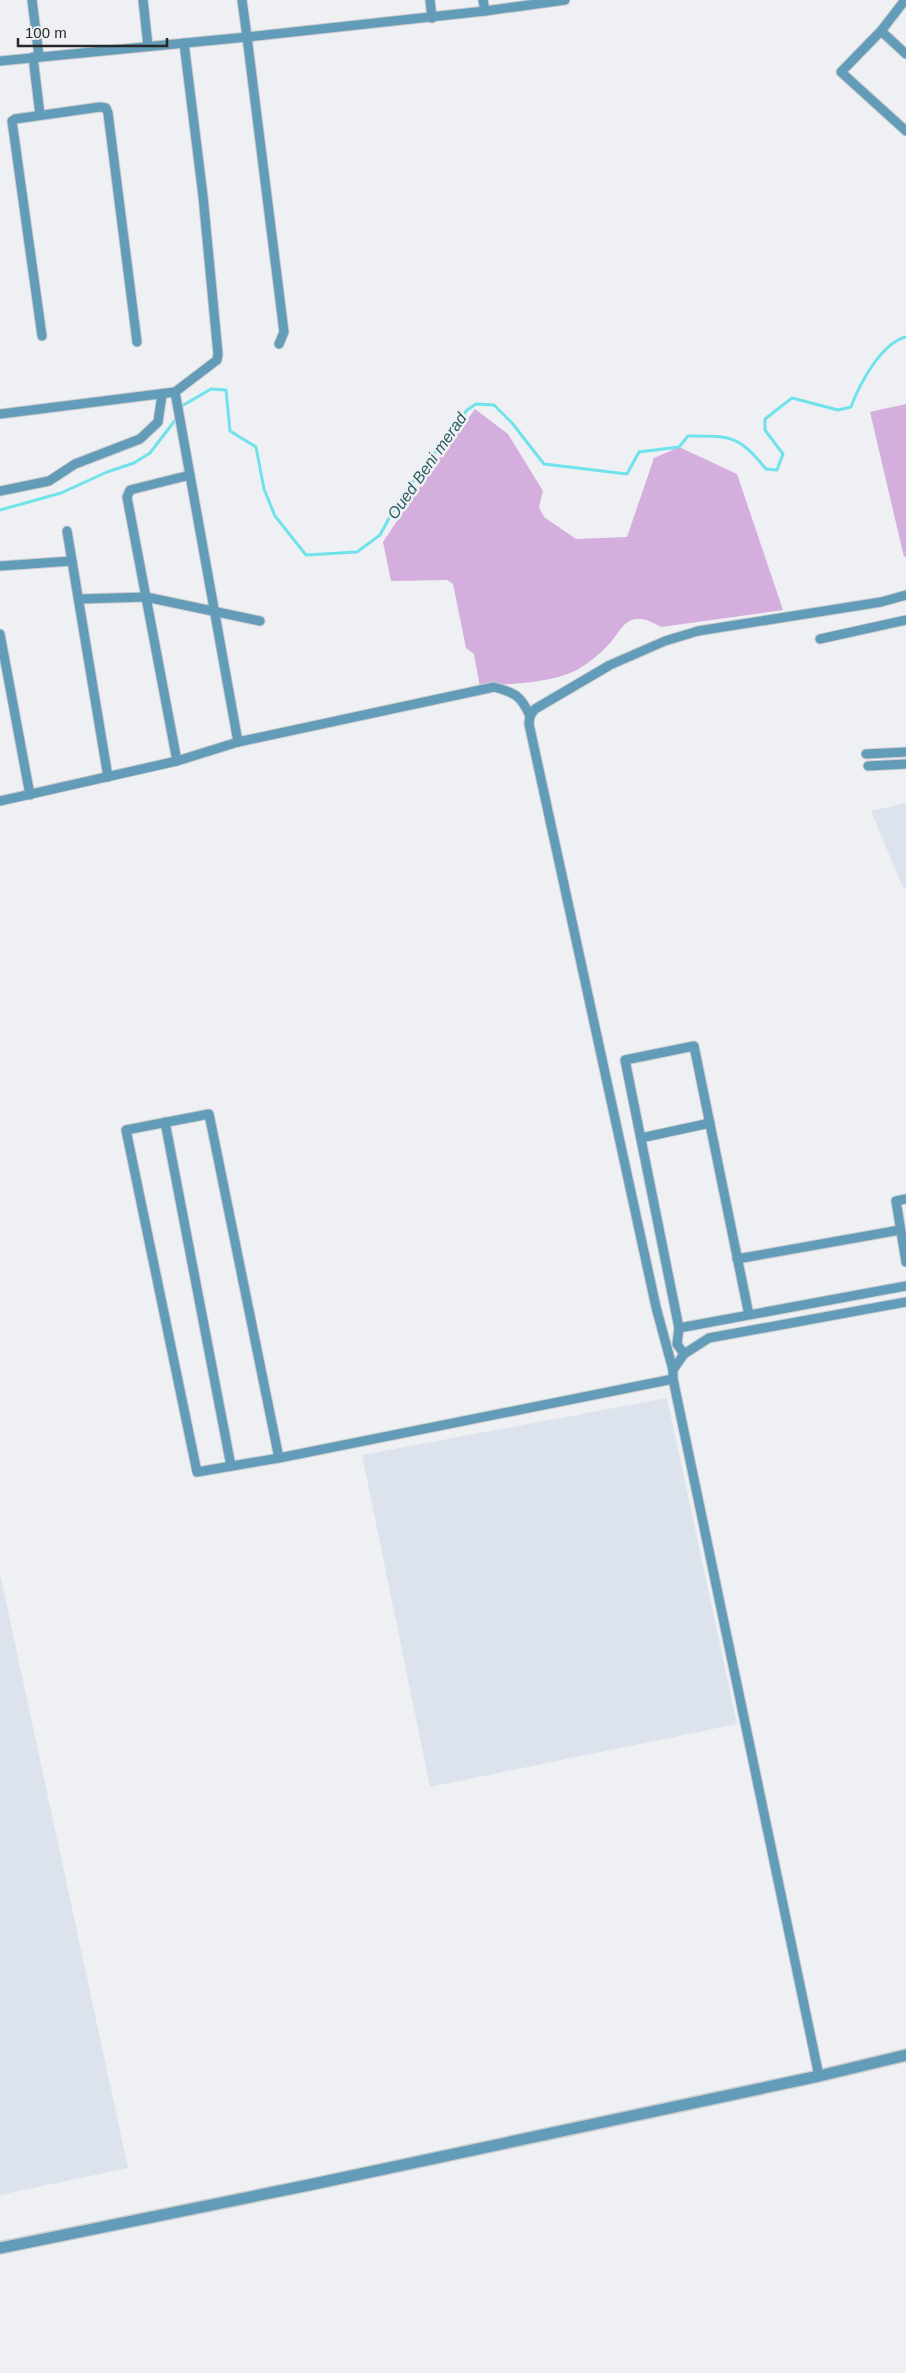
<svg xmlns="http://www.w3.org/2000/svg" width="906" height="2373" font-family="Arial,sans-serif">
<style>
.built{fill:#dde3ed}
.green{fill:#d4aedc}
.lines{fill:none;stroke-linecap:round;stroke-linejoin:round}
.stream{stroke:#70e2eb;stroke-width:3}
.minor-casing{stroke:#caccce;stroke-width:11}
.tertiary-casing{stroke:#caccce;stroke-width:14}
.minor{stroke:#639cb9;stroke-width:9}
.tertiary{stroke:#639cb9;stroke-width:11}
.labels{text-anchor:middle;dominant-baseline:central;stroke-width:5;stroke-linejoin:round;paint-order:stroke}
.water-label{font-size:16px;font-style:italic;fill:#2c5e61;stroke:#eef0f3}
</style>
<rect width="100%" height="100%" fill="#eef0f3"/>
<!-- built -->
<g class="built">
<path d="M906,803V888H903L871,811Z"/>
<path d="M667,1398L737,1724L430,1787L362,1455Z"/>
<path d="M0,1574L128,2168L0,2195Z"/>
</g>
<!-- green -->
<g class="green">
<path d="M906,404V556L904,557L870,412Z"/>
<path d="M475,409L508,434L543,491L539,507L544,517L576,539L627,537L654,458L679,447L737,474L783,610L661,627C653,623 645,618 636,619C624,620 618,634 611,642C601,653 588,664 575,671C547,684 510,683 480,687L474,654L466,648L453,584L447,580L391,581L383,542L435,464Z"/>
</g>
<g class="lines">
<!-- stream -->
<g class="stream">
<path d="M180,407L211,389L226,390L230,431L256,447L264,489L275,516L306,555L357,552L380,535L399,500L467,410L476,404L494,405L512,423L544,464L627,474L639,452L679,447L688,436C732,436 738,435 766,469L777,470L783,454L765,430V419L792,398L838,410L851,407C859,385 881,343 906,337"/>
<path d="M0,510L61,493L107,472L134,463L150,453L176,419V416"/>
</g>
<!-- minor casing -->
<g class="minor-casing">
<g id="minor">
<path d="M32,0L39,56"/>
<path d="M143,0L148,46"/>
<path d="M430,0L432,18"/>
<path d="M483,0L485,11L565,0"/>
<path d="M905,0L881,31L841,72L906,131"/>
<path d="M881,31L906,54"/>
<path d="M33,57L40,115"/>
<path d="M0,61L247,37L242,0"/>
<path d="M42,336L12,121L15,119L100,107L106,108L108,113L137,342"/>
<path d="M279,344L284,332L247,37L485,11"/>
<path d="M175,392L238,742"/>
<path d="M0,414L175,392L217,360L218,354L203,196L184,43"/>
<path d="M0,491L49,481L75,464L140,439L158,422L162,395"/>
<path d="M67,531L108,777"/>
<path d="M0,566L72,561"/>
<path d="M79,599L146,597L260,621"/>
<path d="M0,634L30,795"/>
<path d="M820,639L906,620"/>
<path d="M866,754L906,752"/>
<path d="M177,761L127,497L130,490L190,475"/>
<path d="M868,766L906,764"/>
<path d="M0,801L177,761L238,742L494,687C516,693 521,696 530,716"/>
<path d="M165,1122L231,1466"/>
<path d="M641,1138L710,1123"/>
<path d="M906,1199L896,1201L906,1262"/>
<path d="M737,1259L900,1230"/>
<path d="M749,1315L694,1046L625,1060L679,1328L906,1286"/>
<path d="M679,1328L677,1344L684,1354"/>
<path d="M673,1370L684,1354L709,1338L906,1302"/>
<path d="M279,1458L209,1114L126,1130L197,1472L279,1458L673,1379"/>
<path d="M819,2076L673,1379V1370L656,1307L529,724L530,716L535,709L610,665L665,641L698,631L881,602L906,595"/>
</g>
</g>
<!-- tertiary casing -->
<g class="tertiary-casing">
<path id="tertiary" d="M0,2248L309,2185L819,2076L906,2055"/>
</g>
<!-- minor -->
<use href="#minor" class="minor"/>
<!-- tertiary -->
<use href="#tertiary" class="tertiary"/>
</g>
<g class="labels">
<!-- water labels -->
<g class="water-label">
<text transform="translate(427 466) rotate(-55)">Oued Beni merad</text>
</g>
</g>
<!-- scale -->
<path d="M18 38v8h149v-8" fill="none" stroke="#262728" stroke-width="2.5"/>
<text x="25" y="38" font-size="15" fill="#262728" stroke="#eef0f3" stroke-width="4" paint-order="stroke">100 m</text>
</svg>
